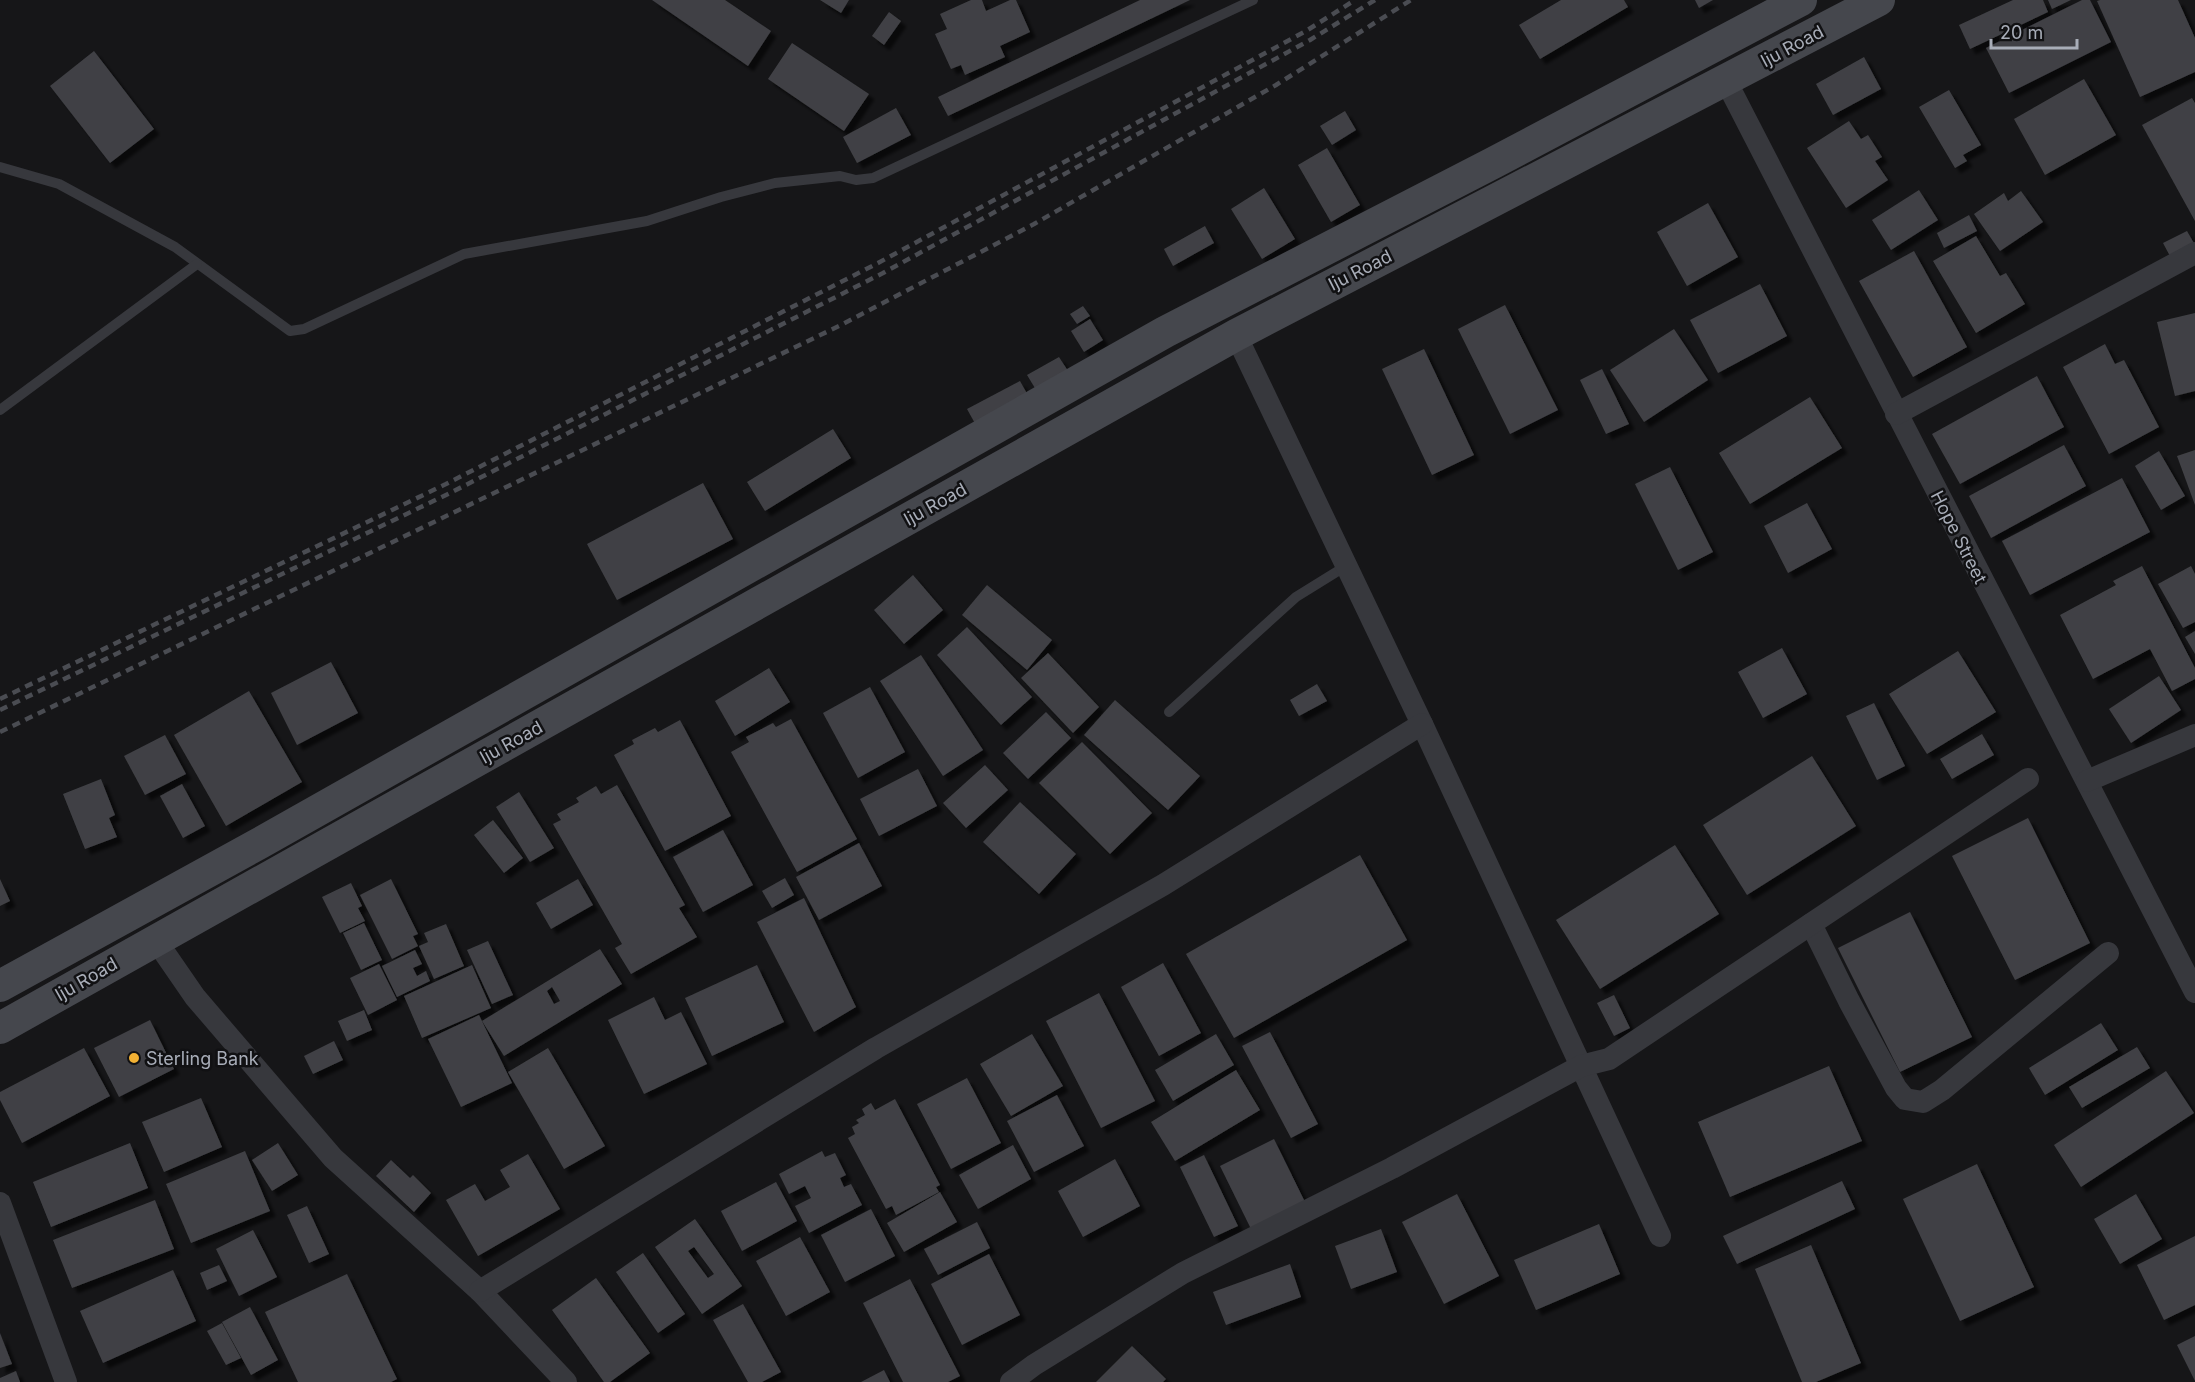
<svg xmlns="http://www.w3.org/2000/svg" width="2195" height="1382" font-family="Inter,sans-serif">
<style>
.building{fill:#404145;fill-rule:evenodd;filter:url(#shadow)}
.lines{fill:none;stroke-linecap:round;stroke-linejoin:round}
.service{stroke:#37383d;stroke-width:10}
.minor{stroke:#37383d;stroke-width:22}
.secondary{stroke:#45474d;stroke-width:32}
.rail{stroke:#4a4c52;stroke-width:4.5;stroke-dasharray:8 6;stroke-linecap:butt}
.poi-dot{fill:#f2b134;stroke:#111113;stroke-width:2}
.labels{text-anchor:middle;dominant-baseline:central;stroke-width:5;stroke-linejoin:round;paint-order:stroke}
.street-label{font-size:18px;fill:#a8adb8;stroke:#111113}
.poi-label{font-size:18px;fill:#a8adb8;stroke:#111113;text-anchor:start}
</style>
<defs>
<filter id="shadow"><feDropShadow dx="5.5" dy="5.5" stdDeviation="1.5" flood-color="#0009"/></filter>
</defs>
<rect width="100%" height="100%" fill="#161618"/>
<!-- building -->
<g class="building">
<path d="M652,0H725L771,31L748,66Z"/>
<path d="M820,0H849L841,13Z"/>
<path d="M971,0H982L986,11L1010,0H1016L1030,32L1000,46L1005,57L965,75L961,65L951,69L935,34L947,29L940,14Z"/>
<path d="M1140,0H1190L948,116L938,97Z"/>
<path d="M1561,0H1624L1628,7L1540,59L1519,25Z"/>
<path d="M1695,0H1713L1699,8Z"/>
<path d="M2013,0H2043L2048,12L1970,49L1959,25Z"/>
<path d="M2048,0H2071L2052,9Z"/>
<path d="M2082,0H2090L2111,42L2009,93L1986,48Z"/>
<path d="M2100,0H2178L2195,38V72L2140,97L2097,1Z"/>
<path d="M889,12L901,21L884,45L872,36Z"/>
<path d="M792,43L869,94L844,131L768,79Z"/>
<path d="M94,51L154,129L110,163L50,86Z"/>
<path d="M1864,57L1881,89L1833,115L1816,84Z"/>
<path d="M2084,79L2116,135L2045,175L2014,119Z"/>
<path d="M1949,90L1981,145L1963,155L1967,161L1955,168L1919,107Z"/>
<path d="M2192,98L2195,103V221L2142,125Z"/>
<path d="M896,108L911,135L857,163L843,137Z"/>
<path d="M1345,111L1356,130L1332,145L1320,126Z"/>
<path d="M1849,121L1861,139L1868,135L1882,157L1875,161L1888,180L1846,208L1807,148Z"/>
<path d="M1327,148L1360,205L1331,222L1298,165Z"/>
<path d="M1264,188L1295,239L1262,259L1231,209Z"/>
<path d="M1919,190L1938,220L1891,250L1872,220Z"/>
<path d="M2021,191L2043,222L2000,251L1974,214L2004,193L2008,201Z"/>
<path d="M1708,203L1738,257L1687,286L1657,232Z"/>
<path d="M1969,215L1977,231L1944,248L1937,233Z"/>
<path d="M1205,226L1214,243L1173,266L1164,249Z"/>
<path d="M2187,231L2195,245L2171,258L2163,243Z"/>
<path d="M1976,236L2000,276L2006,273L2025,304L1976,333L1933,261Z"/>
<path d="M1914,251L1967,347L1913,377L1859,281Z"/>
<path d="M1760,284L1787,336L1718,373L1690,320Z"/>
<path d="M1505,305L1558,410L1510,434L1458,329Z"/>
<path d="M1083,306L1090,316L1077,324L1070,314Z"/>
<path d="M2195,313V391L2175,396L2157,322Z"/>
<path d="M1090,319L1103,340L1084,352L1071,331Z"/>
<path d="M1674,329L1708,380L1644,422L1610,370Z"/>
<path d="M2105,344L2115,364L2124,360L2159,427L2109,454L2063,367Z"/>
<path d="M1424,349L1474,455L1432,475L1382,369Z"/>
<path d="M1059,357L1070,374L1038,393L1027,375Z"/>
<path d="M1602,369L1629,424L1606,434L1580,380Z"/>
<path d="M2037,376L2064,427L1960,484L1932,434Z"/>
<path d="M1020,381L1030,399L977,427L967,409Z"/>
<path d="M1810,397L1842,448L1750,504L1719,453Z"/>
<path d="M833,429L851,458L765,511L747,482Z"/>
<path d="M2064,445L2086,486L1991,538L1969,496Z"/>
<path d="M2195,450V505L2177,456Z"/>
<path d="M2159,451L2185,496L2161,510L2135,466Z"/>
<path d="M1670,467L1713,552L1678,570L1635,484Z"/>
<path d="M2122,478L2150,532L2030,595L2002,541Z"/>
<path d="M703,483L733,539L617,600L587,544Z"/>
<path d="M1807,503L1832,549L1788,573L1764,526Z"/>
<path d="M2142,566L2195,668V679L2172,691L2150,649L2093,679L2060,615L2116,585L2113,581Z"/>
<path d="M2191,566L2195,574V622L2183,628L2158,584Z"/>
<path d="M913,575L943,610L904,644L874,610Z"/>
<path d="M987,585L1052,640L1027,670L962,615Z"/>
<path d="M967,627L1032,697L1001,725L937,655Z"/>
<path d="M2195,631V654L2185,637Z"/>
<path d="M1782,648L1807,694L1763,718L1738,672Z"/>
<path d="M1958,651L1996,712L1927,754L1889,694Z"/>
<path d="M1048,653L1099,707L1073,733L1021,678Z"/>
<path d="M921,655L983,750L943,776L880,681Z"/>
<path d="M331,662L358,713L297,745L271,693Z"/>
<path d="M769,668L790,702L735,736L715,701Z"/>
<path d="M2159,676L2181,710L2131,743L2109,709Z"/>
<path d="M1317,684L1327,701L1299,716L1290,700Z"/>
<path d="M870,687L905,752L858,778L823,713Z"/>
<path d="M249,691L302,782L226,826L174,735Z"/>
<path d="M1115,700L1200,776L1168,810L1084,735Z"/>
<path d="M1874,703L1905,766L1877,780L1846,716Z"/>
<path d="M1046,712L1071,738L1028,779L1003,753Z"/>
<path d="M791,719L857,839L797,872L731,752L749,742L746,737L773,723L776,727Z"/>
<path d="M680,720L731,816L665,851L614,755L634,744L632,740L655,728L658,732Z"/>
<path d="M1982,734L1994,755L1952,779L1940,759Z"/>
<path d="M165,735L186,774L145,795L124,756Z"/>
<path d="M1082,742L1152,813L1110,854L1039,783Z"/>
<path d="M1812,756L1856,826L1747,895L1703,825Z"/>
<path d="M985,765L1008,790L966,828L943,803Z"/>
<path d="M918,769L937,806L879,836L860,799Z"/>
<path d="M101,779L115,815L109,818L117,837L85,849L63,794Z"/>
<path d="M182,784L205,826L183,838L160,796Z"/>
<path d="M617,785L685,905L679,908L697,937L631,974L615,948L622,944L553,824L561,820L557,814L579,802L576,798L596,786L601,794Z"/>
<path d="M519,792L554,848L530,862L496,807Z"/>
<path d="M1020,802L1076,854L1039,894L983,842Z"/>
<path d="M2028,818L2090,943L2015,980L1952,856Z"/>
<path d="M493,820L523,858L504,873L474,835Z"/>
<path d="M723,830L753,885L703,912L673,857Z"/>
<path d="M859,843L882,886L819,920L796,877Z"/>
<path d="M1675,845L1719,914L1600,989L1556,920Z"/>
<path d="M1360,855L1407,940L1234,1038L1186,954Z"/>
<path d="M785,878L794,895L772,908L762,891Z"/>
<path d="M0,879L10,901L0,906Z"/>
<path d="M391,879L418,934L413,936L418,946L392,959L360,895Z"/>
<path d="M578,879L593,905L551,929L536,903Z"/>
<path d="M351,883L362,906L358,908L365,921L340,933L322,897Z"/>
<path d="M804,898L856,1007L814,1032L757,922Z"/>
<path d="M1910,912L1972,1037L1900,1072L1838,948Z"/>
<path d="M364,923L382,960L361,970L343,933Z"/>
<path d="M446,924L464,966L434,979L419,946L428,942L424,933Z"/>
<path d="M488,941L513,995L492,1004L467,950Z"/>
<path d="M600,949L622,984L504,1056L482,1021ZM552,987L560,1001L554,1004L547,991Z"/>
<path d="M415,950L422,964L413,968L417,976L426,971L430,981L397,997L382,966Z"/>
<path d="M1163,963L1201,1033L1159,1056L1121,987Z"/>
<path d="M379,964L397,1000L368,1015L350,978Z"/>
<path d="M472,965L491,1008L422,1038L404,996Z"/>
<path d="M757,965L784,1022L712,1056L685,998Z"/>
<path d="M1099,993L1155,1101L1101,1128L1046,1021Z"/>
<path d="M1614,995L1630,1028L1614,1036L1597,1003Z"/>
<path d="M654,997L665,1020L681,1012L707,1064L644,1094L608,1020Z"/>
<path d="M364,1010L372,1030L347,1041L338,1021Z"/>
<path d="M479,1015L512,1083L461,1107L428,1039Z"/>
<path d="M150,1020L174,1069L119,1097L94,1048Z"/>
<path d="M2101,1023L2118,1050L2045,1095L2029,1068Z"/>
<path d="M1270,1032L1318,1124L1291,1138L1242,1046Z"/>
<path d="M1032,1034L1063,1086L1011,1116L980,1064Z"/>
<path d="M1216,1034L1234,1065L1173,1101L1155,1070Z"/>
<path d="M334,1041L343,1060L313,1074L304,1056Z"/>
<path d="M2137,1047L2150,1068L2082,1108L2069,1087Z"/>
<path d="M84,1048L110,1096L22,1143L0,1100V1092Z"/>
<path d="M548,1048L605,1146L564,1169L508,1072Z"/>
<path d="M1829,1066L1862,1141L1730,1197L1698,1122Z"/>
<path d="M1236,1070L1260,1110L1175,1161L1151,1122Z"/>
<path d="M2166,1071L2194,1113L2081,1187L2054,1145Z"/>
<path d="M967,1078L1001,1143L951,1169L917,1104Z"/>
<path d="M1057,1095L1084,1146L1034,1172L1007,1121Z"/>
<path d="M201,1098L222,1147L164,1172L142,1122Z"/>
<path d="M895,1099L940,1185L936,1187L939,1192L896,1215L892,1206L886,1209L848,1138L855,1134L852,1127L859,1123L856,1120L865,1115L862,1109L871,1103L875,1110Z"/>
<path d="M1274,1139L1306,1204L1252,1231L1220,1166Z"/>
<path d="M130,1143L148,1188L51,1227L33,1182Z"/>
<path d="M278,1143L298,1175L272,1191L252,1160Z"/>
<path d="M1013,1145L1031,1179L978,1209L959,1175Z"/>
<path d="M245,1151L270,1211L191,1243L166,1184Z"/>
<path d="M822,1151L825,1157L835,1153L846,1175L840,1178L844,1187L851,1184L862,1205L809,1233L795,1206L811,1198L805,1186L789,1194L779,1174Z"/>
<path d="M528,1154L560,1209L478,1256L446,1200L475,1184L485,1201L510,1187L500,1170Z"/>
<path d="M1204,1155L1238,1226L1214,1237L1180,1167Z"/>
<path d="M1115,1159L1140,1206L1083,1237L1058,1191Z"/>
<path d="M391,1160L410,1178L413,1175L431,1193L414,1212L376,1176Z"/>
<path d="M1977,1164L2034,1287L1960,1321L1903,1199Z"/>
<path d="M1842,1181L1855,1209L1737,1264L1723,1236Z"/>
<path d="M776,1182L797,1221L742,1251L721,1211Z"/>
<path d="M940,1192L957,1222L904,1252L887,1223Z"/>
<path d="M1457,1194L1499,1276L1444,1304L1402,1222Z"/>
<path d="M2136,1194L2162,1239L2120,1264L2094,1219Z"/>
<path d="M155,1200L174,1249L72,1288L53,1240Z"/>
<path d="M307,1206L329,1254L309,1263L287,1215Z"/>
<path d="M871,1209L895,1256L845,1282L821,1235Z"/>
<path d="M695,1219L742,1286L702,1314L655,1247ZM694,1247L714,1274L708,1278L688,1251Z"/>
<path d="M977,1222L990,1248L938,1275L924,1249Z"/>
<path d="M1599,1224L1620,1274L1536,1310L1514,1260Z"/>
<path d="M1381,1229L1397,1272L1351,1289L1335,1246Z"/>
<path d="M253,1230L277,1277L239,1296L216,1249Z"/>
<path d="M2195,1236V1305L2164,1320L2137,1265Z"/>
<path d="M800,1237L830,1292L786,1316L756,1261Z"/>
<path d="M1811,1245L1861,1363L1816,1382H1802L1755,1269Z"/>
<path d="M643,1253L685,1314L658,1333L616,1272Z"/>
<path d="M989,1254L1020,1315L962,1345L931,1284Z"/>
<path d="M1290,1264L1301,1297L1226,1325L1213,1292Z"/>
<path d="M219,1265L227,1281L207,1290L200,1273Z"/>
<path d="M173,1270L196,1321L103,1363L80,1311Z"/>
<path d="M347,1274L397,1379L391,1382H298L265,1312Z"/>
<path d="M596,1278L650,1353L610,1382H604L552,1310Z"/>
<path d="M910,1279L960,1376L948,1382H903L863,1303Z"/>
<path d="M743,1304L781,1372L762,1382H748L713,1320Z"/>
<path d="M250,1307L278,1360L251,1375L222,1322Z"/>
<path d="M222,1323L241,1358L226,1365L207,1331Z"/>
<path d="M0,1333L12,1364L0,1368Z"/>
<path d="M2195,1336V1381L2177,1345Z"/>
<path d="M1132,1346L1166,1379L1163,1382H1096Z"/>
<path d="M884,1370L890,1382H861Z"/>
<path d="M16,1371L20,1382H0V1378Z"/>
</g>
<g class="lines">
<!-- service -->
<g class="service">
<path d="M0,167L59,184L175,247L290,331L304,329L464,254L647,221L721,197L775,183L840,176L856,180L873,178L1253,0"/>
<path d="M0,410L197,264"/>
<path d="M1169,712L1296,597L1346,566"/>
</g>
<!-- minor -->
<g class="minor">
<path d="M1726,81L2195,992"/>
<path d="M1236,335L1422,724L1660,1236"/>
<path d="M1896,414L2195,253"/>
<path d="M2087,781L2195,735"/>
<path d="M1811,924L1849,1001L1896,1088L1905,1099L1923,1102L1942,1090L2108,953"/>
<path d="M155,939L195,997L333,1158L480,1291L566,1382"/>
<path d="M0,1203L66,1382"/>
<path d="M480,1291L876,1048L1163,885L1422,724"/>
<path d="M1011,1382L1034,1365L1183,1273L1392,1168L1581,1066L1609,1059L2028,779"/>
</g>
<!-- secondary -->
<g class="secondary">
<path d="M0,986L260,843L1165,332L1493,163L1801,0"/>
<path d="M0,1028L1236,335L1879,0"/>
</g>
<!-- rail -->
<g class="rail">
<path d="M0,699L446,484L878,263L1306,31L1355,0"/>
<path d="M0,710L450,493L883,273L1310,40L1375,0"/>
<path d="M0,732L841,325L1034,224L1276,85L1411,0"/>
</g>
</g>
<!-- markers -->
<circle class="poi-dot" cx="134" cy="1058" r="6"/>
<g class="labels">
<!-- street labels -->
<g class="street-label">
<text transform="translate(1792 46) rotate(-28)">Iju Road</text>
<text transform="translate(1360 270) rotate(-27)">Iju Road</text>
<text transform="translate(935 504) rotate(-29)">Iju Road</text>
<text transform="translate(1959 537) rotate(63)">Hope Street</text>
<text transform="translate(511 742) rotate(-29)">Iju Road</text>
<text transform="translate(86 979) rotate(-30)">Iju Road</text>
</g>
<!-- poi labels -->
<g class="poi-label">
<text x="146" y="1058">Sterling Bank</text>
</g>
</g>
<!-- scale -->
<path d="M1991 39v9h86v-9" fill="none" stroke="#a8adb8" stroke-width="3"/>
<text x="2000" y="39" font-size="18" fill="#a8adb8" stroke="#111113" stroke-width="4.5" paint-order="stroke">20 m</text>
</svg>
